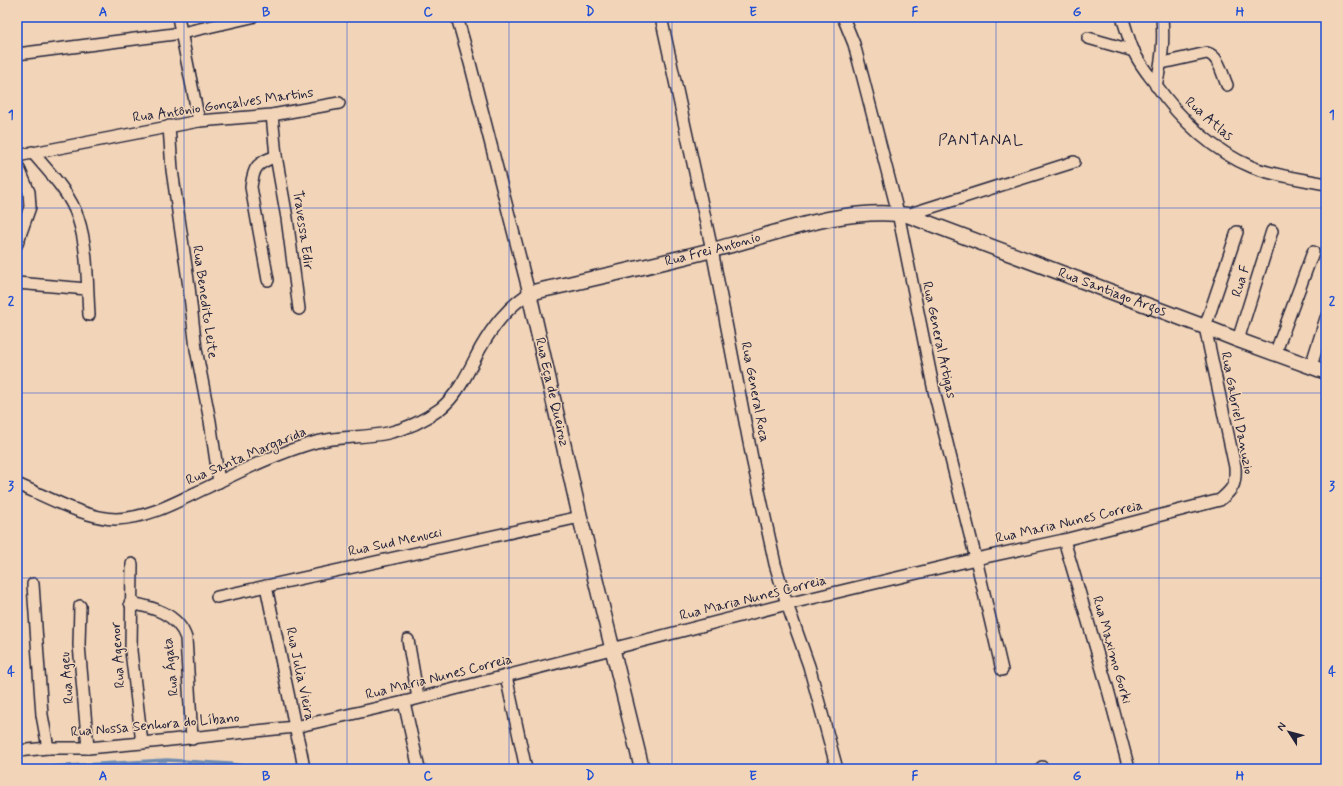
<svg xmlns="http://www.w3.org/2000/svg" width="1343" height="786" font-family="Mynerve,sans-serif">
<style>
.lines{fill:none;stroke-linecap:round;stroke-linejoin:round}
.stream{stroke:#6f8bb0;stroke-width:3.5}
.minor-casing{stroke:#22223b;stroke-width:14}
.tertiary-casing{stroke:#22223b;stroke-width:17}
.minor{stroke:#f2d5b8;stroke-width:11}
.tertiary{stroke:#f2d5b8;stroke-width:14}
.grid{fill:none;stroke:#1d4ed8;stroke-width:1;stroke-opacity:0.55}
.labels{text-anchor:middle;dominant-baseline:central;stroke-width:3;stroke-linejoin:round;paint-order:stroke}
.street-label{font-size:14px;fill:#22223b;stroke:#f2d5b8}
.quarter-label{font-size:16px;letter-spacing:1px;fill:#22223b;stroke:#f2d5b8}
.neatline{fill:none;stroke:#1d4ed8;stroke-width:1.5}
.grid-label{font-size:13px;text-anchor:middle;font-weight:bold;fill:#1d4ed8}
</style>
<rect width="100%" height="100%" fill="#f2d5b8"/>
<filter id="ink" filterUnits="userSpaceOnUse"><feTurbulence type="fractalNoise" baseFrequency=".025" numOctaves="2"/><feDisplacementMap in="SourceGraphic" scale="8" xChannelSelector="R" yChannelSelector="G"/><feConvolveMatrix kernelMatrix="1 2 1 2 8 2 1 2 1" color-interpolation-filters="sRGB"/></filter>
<g filter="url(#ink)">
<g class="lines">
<!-- stream -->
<path class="stream" d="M17,769L167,760L230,764L263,769"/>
<!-- minor casing -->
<g class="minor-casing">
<g id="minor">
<path d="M178,17L199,121"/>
<path d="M661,17L712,250L752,458L775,564L787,604L809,666L837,769"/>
<path d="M843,17L854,44L863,78L898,213L934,391L976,559L1002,670"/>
<path d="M1122,17C1126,28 1129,41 1134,52C1139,63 1147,73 1154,82C1179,118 1211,150 1252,167C1275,176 1301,179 1326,184"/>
<path d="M1088,38L1134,51"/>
<path d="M17,54L182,33L252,17"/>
<path d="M1162,63L1207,53C1219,56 1222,74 1227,85"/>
<path d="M1156,86C1162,60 1164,43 1162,17"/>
<path d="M272,115L276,156L287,218L299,309"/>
<path d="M169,126L172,170L189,287L196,349L210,421L219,482"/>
<path d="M32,152C49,172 70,193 78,218C88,248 87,283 89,315"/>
<path d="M17,156L199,121L272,115L339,103"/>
<path d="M17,164L29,192L30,207L17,244"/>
<path d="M907,215L1074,162"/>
<path d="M268,280L251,187C254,165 257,164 276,156"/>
<path d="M17,283L87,289"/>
<path d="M1238,340L1272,231"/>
<path d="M1275,354L1313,252"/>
<path d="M1311,366L1326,318"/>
<path d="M17,484C45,496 87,519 116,519C150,518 180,500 210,486C243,470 280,452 316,442C339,436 364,438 388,433C406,429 425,420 440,409C459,394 469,370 480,349C493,326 507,308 529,293L470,63L457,17"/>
<path d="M1064,540L1107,686L1129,769"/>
<path d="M132,564L131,651L142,743"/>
<path d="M33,584L42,715L48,748"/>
<path d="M266,586L295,727L301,752L304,769"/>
<path d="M217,597L580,517"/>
<path d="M130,603C153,607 178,614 186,638L192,739"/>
<path d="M80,606L79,645L88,748"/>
<path d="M408,640L418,698"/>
<path d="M506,676L526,769"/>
<path d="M404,702L419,769"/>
<path d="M17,751L48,748H88L142,743L295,727L404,702L787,604L976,559L1064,540L1220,500C1233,489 1236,485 1235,467L1205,327L1237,232"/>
<path d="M1042,767V769"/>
</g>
</g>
<!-- tertiary casing -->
<g class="tertiary-casing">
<g id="tertiary">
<path id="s1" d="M642,769L580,517L529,293C590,279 651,266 712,250C774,235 842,206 907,215L1205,327L1238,340L1326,372"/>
</g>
</g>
<!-- minor -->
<use href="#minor" class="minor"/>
<!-- tertiary -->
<use href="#tertiary" class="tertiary"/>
</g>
</g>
<!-- grid -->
<path class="grid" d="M184,17V769M347,17V769M509,17V769M672,17V769M834,17V769M996,17V769M1159,17V769M17,208H1326M17,393H1326M17,578H1326"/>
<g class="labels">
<!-- street labels -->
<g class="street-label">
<text transform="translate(223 105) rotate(-8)">Rua Antônio Gonçalves Martins</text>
<text transform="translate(1209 119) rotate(41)">Rua Atlas</text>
<text transform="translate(303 230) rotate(82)">Travessa Edir</text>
<text stroke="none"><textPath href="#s1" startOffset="678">Rua Frei Antonio</textPath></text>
<text transform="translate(1241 281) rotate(-73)">Rua F</text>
<text stroke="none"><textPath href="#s1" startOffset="1096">Rua Santiago Argos</textPath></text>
<text transform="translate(205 302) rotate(82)">Rua Benedito Leite</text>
<text transform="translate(939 340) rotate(78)">Rua General Artigas</text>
<text transform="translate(552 392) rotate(77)">Rua Eça de Queiroz</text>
<text transform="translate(755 392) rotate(79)">Rua General Roca</text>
<text transform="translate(1237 413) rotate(79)">Rua Gabriel Danuzio</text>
<text transform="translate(246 456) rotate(-23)">Rua Santa Margarida</text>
<text transform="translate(1069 522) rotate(-13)">Rua Maria Nunes Correia</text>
<text transform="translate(395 542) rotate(-12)">Rua Sud Menucci</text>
<text transform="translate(753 598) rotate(-14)">Rua Maria Nunes Correia</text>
<text transform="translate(1112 650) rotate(74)">Rua Maximo Gorki</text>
<text transform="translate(118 655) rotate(-94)">Rua Agenor</text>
<text transform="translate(171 667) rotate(-96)">Rua Ágata</text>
<text transform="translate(300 674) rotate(78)">Rua Julia Vieira</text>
<text transform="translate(439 677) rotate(-14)">Rua Maria Nunes Correia</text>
<text transform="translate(67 678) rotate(-95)">Rua Ageu</text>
<text transform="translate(155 725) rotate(-5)">Rua Nossa Senhora do Líbano</text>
</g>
<!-- quarter labels -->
<g class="quarter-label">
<text x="981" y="140">PANTANAL</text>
</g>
</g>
<!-- margin -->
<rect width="1343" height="786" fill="none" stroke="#f2d5b8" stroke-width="44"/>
<!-- north arrow -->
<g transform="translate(1289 732) rotate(306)" stroke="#f2d5b8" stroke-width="3" paint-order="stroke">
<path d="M0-3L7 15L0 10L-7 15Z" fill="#22223b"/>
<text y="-6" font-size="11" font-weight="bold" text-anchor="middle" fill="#22223b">N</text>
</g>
<rect x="22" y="22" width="1299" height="742" class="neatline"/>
<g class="grid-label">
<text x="103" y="16">A</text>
<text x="266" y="16">B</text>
<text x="428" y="16">C</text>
<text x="590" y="16">D</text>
<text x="753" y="16">E</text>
<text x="915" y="16">F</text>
<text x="1077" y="16">G</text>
<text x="1240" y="16">H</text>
<text x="11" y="119">1</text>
<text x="1332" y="119">1</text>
<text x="11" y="305">2</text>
<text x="1332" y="305">2</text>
<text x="11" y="490">3</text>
<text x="1332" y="490">3</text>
<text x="11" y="676">4</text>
<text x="1332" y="676">4</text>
<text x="103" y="780">A</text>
<text x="266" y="780">B</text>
<text x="428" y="780">C</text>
<text x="590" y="780">D</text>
<text x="753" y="780">E</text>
<text x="915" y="780">F</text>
<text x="1077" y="780">G</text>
<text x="1240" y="780">H</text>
</g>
</svg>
